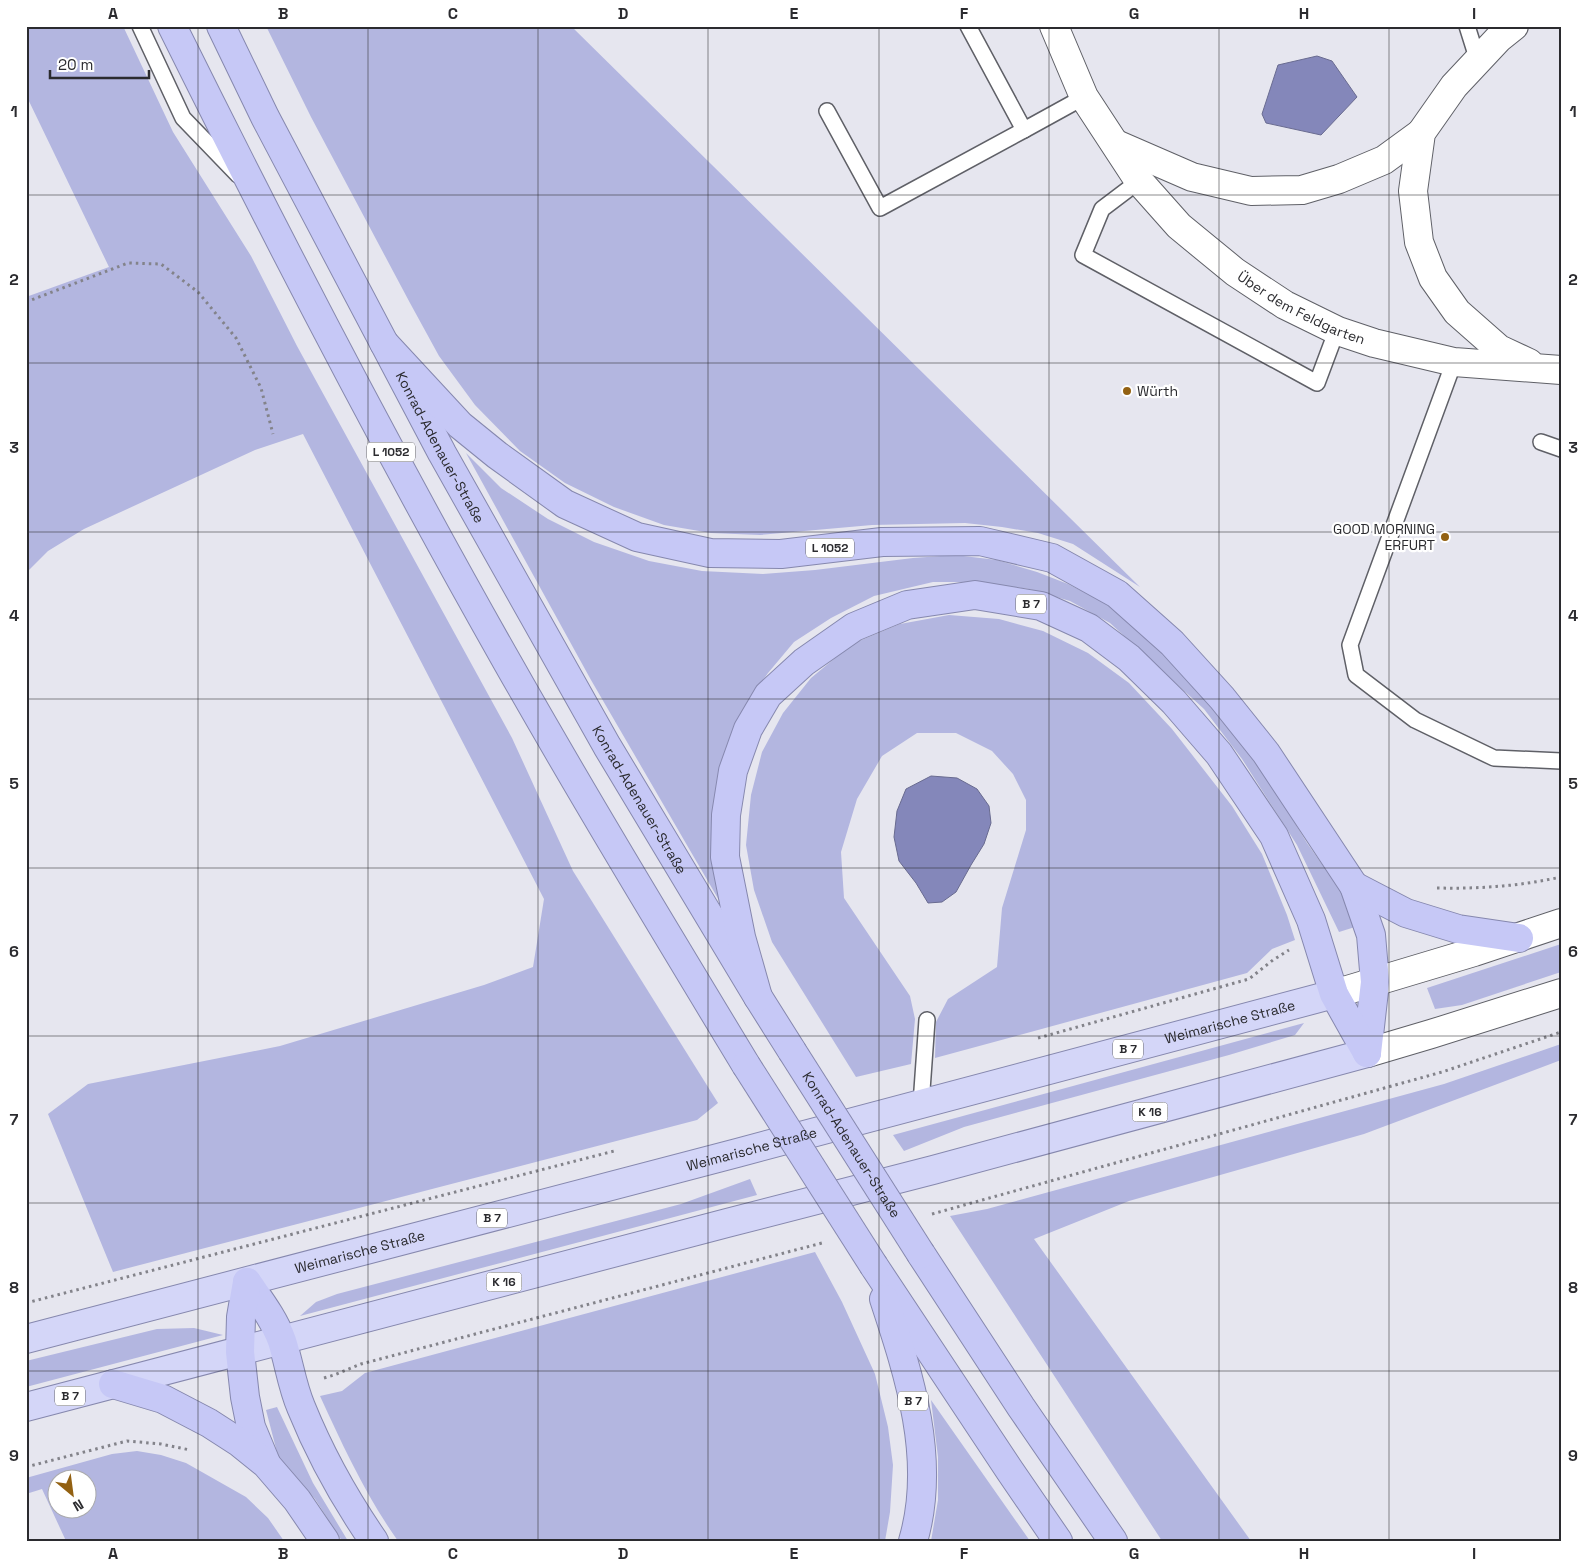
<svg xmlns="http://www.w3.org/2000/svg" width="1587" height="1567" font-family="'Space Grotesk',sans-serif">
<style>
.green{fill:#b3b6e0;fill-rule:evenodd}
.water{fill:#8487ba;stroke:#696b90}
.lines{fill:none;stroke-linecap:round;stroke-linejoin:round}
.service-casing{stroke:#5f6067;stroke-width:18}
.minor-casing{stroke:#5f6067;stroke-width:30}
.secondary-casing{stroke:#5f6067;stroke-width:30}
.primary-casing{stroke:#8688ae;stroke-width:30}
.trunk-casing{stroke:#8688ae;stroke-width:30}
.path{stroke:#83838a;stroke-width:3;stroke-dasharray:2.5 4;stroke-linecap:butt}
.service{stroke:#fff;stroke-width:15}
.minor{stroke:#fff;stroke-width:28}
.secondary{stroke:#fff;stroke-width:28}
.primary{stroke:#d4d6f8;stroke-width:28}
.trunk{stroke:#c6c8f6;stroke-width:28}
.trunk-bridge-casing{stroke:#8688ae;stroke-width:30;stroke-linecap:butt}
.trunk-bridge{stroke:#c6c8f6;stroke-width:28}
.grid{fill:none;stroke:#2b2b2f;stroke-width:1;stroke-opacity:0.55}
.poi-dot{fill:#936112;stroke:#fff;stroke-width:2}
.labels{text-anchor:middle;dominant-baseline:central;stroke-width:4.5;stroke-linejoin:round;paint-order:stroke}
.shield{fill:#fff;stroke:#6b6b6d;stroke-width:1}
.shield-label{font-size:12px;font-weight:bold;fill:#2b2b2f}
.street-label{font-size:14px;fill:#2b2b2f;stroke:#fff}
.poi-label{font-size:14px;fill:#2b2b2f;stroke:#fff;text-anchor:start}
.neatline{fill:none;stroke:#2b2b2f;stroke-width:2}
.grid-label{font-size:16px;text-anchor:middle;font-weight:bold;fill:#2b2b2f}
</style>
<rect width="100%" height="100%" fill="#e6e6ef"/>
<!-- green -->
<g class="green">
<path d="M26,26H123L173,132L251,256L297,346L512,738L573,871L718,1103L697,1120L113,1272L48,1114L88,1084L280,1046L484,985L533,967L544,899L303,434L255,450L84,529L48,551L26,573V297L109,267L26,95Z"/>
<path d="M266,26H571L1140,587L1073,544L1038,533L1002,527L965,523L872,525L760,535L711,533L664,525L614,507L565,483L520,451L475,405L439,356L410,303L311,117Z"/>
<path d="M466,453L501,488L548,519L594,542L649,561L702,571L763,574L815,570L913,558L955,555L997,560L1037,572L1068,584L1111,606L1148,639L1203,695L1262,769L1307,843L1345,897L1355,927L1339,932L1297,845L1242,759L1204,709L1110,623L1070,601L1029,589L977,582H933L874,596L831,618L794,642L768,673L745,706L729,746L727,914L591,680Z"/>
<path d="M949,615L999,619L1043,631L1088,653L1129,683L1172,729L1232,806L1262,854L1287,915L1295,940L1272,949L1247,973L935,1058L936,1022L948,999L997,967L1002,908L1026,830V800L1013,774L992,751L956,733H917L882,756L857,799L841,852L844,898L910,996L915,1019L911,1064L856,1077L772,942L754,890L746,845L751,795L762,752L783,713L811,678L852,644L900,624Z"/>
<path d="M1561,944V972L1462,1005L1435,1009L1427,988Z"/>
<path d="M1304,1023L1295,1035L1229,1055L964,1127L904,1151L893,1135Z"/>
<path d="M1561,1044V1060L1364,1134L1129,1201L1034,1239L1251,1541H1162L950,1216L987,1209L1444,1084Z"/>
<path d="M750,1179L757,1195L300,1316L316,1302L337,1294L681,1204Z"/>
<path d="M815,1252L842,1302L875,1374L888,1427L893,1465L890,1512L885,1541H398C366,1496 343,1446 320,1396L342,1391L365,1373Z"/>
<path d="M194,1328L223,1335L26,1387V1361L157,1329Z"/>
<path d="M931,1400L1030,1541H931L938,1500V1457Z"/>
<path d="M277,1407L313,1483L348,1541H342L315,1499L278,1456L266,1410Z"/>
<path d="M137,1451L161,1455L186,1463L246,1497L268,1518L284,1541H66L42,1489L26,1494V1478L112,1454ZM58,1480H88V1510H58Z"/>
</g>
<!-- water -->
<g class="water">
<path d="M1317,56L1332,61L1357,97L1321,135L1266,123L1262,114L1278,65Z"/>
<path d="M931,776L957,778L977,789L989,806L991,823L984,844L971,865L956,892L942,902L928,903L916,883L899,861L894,837L897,811L906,789Z"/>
</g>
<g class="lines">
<!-- service casing -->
<g class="service-casing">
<g id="service">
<path d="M140,26L183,118L238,175"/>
<path d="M968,26L1024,130L1084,97"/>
<path d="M1467,26L1478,61"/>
<path d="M827,111L880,208L1024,130"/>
<path d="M1139,181L1102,209L1083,255L1317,383L1332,343L1338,331"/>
<path d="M1454,362L1350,645L1356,675L1415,720L1494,758L1561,761"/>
<path d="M1541,442L1561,449"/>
<path d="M921,1104L927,1020"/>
</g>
</g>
<!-- minor casing -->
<g class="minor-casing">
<g id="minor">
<path id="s1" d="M1054,26L1084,97L1139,181L1179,226L1235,272L1285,305L1338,331L1374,343L1454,362L1561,370"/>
<path d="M1514,26L1499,38L1454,86L1421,133L1413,191L1419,242L1433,278L1457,312L1499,349L1529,363"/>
<path d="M1116,144L1192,177L1251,191L1302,190L1339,179L1384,160L1421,133"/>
</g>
</g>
<!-- secondary casing -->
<g class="secondary-casing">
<g id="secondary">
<path d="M1334,994L1474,952L1561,923"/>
<path d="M1367,1053L1431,1034L1561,993"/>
</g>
</g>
<!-- primary casing -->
<g class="primary-casing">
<g id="primary">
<path id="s2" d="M26,1339L737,1153L1334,994"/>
<path d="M26,1407L727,1223L933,1170L1367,1053"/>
</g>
</g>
<!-- trunk casing -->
<g class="trunk-casing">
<g id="trunk">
<path d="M172,26C278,240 388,452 506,660C583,796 665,931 746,1065"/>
<path id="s3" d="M221,26L265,117L442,453L607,746L758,997L792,1051"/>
<path d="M384,343L460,425L497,455L565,504L637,537L710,553L781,554L882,542L980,541L1052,558L1117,594L1172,643L1222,698L1266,753L1354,886L1371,935L1375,982L1367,1053"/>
<path d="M1354,886L1406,913L1458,929L1519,938"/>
<path d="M758,997L741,937L725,857L726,815L733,771L748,729L768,695L804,662L854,627L907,605L975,595L1041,606L1089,628L1129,658L1174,702L1219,754L1274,836L1311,920L1334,994L1367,1053"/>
<path d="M921,1254L1021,1407L1113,1541"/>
<path d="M874,1266L1010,1471L1058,1541"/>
<path d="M247,1282C260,1301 274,1319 282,1341C289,1363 292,1386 301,1407C320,1454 345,1499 374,1541"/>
<path d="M247,1282L241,1317L240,1352L245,1397L251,1427L266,1463"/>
<path d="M884,1299C909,1375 937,1460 913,1541"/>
<path d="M113,1384L163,1399L209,1423L240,1443L266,1464L297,1500L325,1541"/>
</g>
</g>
<!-- path -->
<g class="path">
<path d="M26,302L128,263L161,264L198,292L236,338L261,388L273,434"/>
<path d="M1437,888C1479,889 1520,886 1561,877"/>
<path d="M1038,1038L1249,979L1273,960L1289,950"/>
<path d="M932,1214L1442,1072L1561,1032"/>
<path d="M26,1303L614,1151"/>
<path d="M324,1378L334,1375L361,1364L822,1243"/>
<path d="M26,1467L127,1441L161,1444L190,1450"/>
</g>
<!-- service -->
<use href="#service" class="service"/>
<!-- minor -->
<use href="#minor" class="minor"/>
<!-- secondary -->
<use href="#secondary" class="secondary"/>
<!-- primary -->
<use href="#primary" class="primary"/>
<!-- trunk -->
<use href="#trunk" class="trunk"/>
<!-- trunk-bridge casing -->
<g class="trunk-bridge-casing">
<g id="trunk-bridge">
<path id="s4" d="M792,1051L921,1254"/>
<path d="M746,1065L874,1266"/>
</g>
</g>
<!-- trunk-bridge -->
<use href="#trunk-bridge" class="trunk-bridge"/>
</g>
<!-- grid -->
<path class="grid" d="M198,26V1541M368,26V1541M538,26V1541M708,26V1541M879,26V1541M1049,26V1541M1219,26V1541M1389,26V1541M26,195H1561M26,363H1561M26,532H1561M26,699H1561M26,868H1561M26,1036H1561M26,1203H1561M26,1371H1561"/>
<!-- markers -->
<g class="poi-dot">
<circle cx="1127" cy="391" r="5"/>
<circle cx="1445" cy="537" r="5"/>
</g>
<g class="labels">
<!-- shield labels -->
<g class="shield">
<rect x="367" y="442.5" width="48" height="19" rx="4"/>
<rect x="806" y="538.5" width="48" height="19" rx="4"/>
<rect x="1016" y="594.5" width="30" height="19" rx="4"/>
<rect x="1113" y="1039.5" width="30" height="19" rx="4"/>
<rect x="1132.5" y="1102.5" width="35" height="19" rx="4"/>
<rect x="477" y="1208.5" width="30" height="19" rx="4"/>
<rect x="486.5" y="1272.5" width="35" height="19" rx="4"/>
<rect x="55" y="1386.5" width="30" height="19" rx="4"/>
<rect x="898" y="1391.5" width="30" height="19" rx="4"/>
</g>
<g class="shield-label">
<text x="391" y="452">L 1052</text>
<text x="830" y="548">L 1052</text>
<text x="1031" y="604">B 7</text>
<text x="1128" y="1049">B 7</text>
<text x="1150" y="1112">K 16</text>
<text x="492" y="1218">B 7</text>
<text x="504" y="1282">K 16</text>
<text x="70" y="1396">B 7</text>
<text x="913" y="1401">B 7</text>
</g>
<!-- street labels -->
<g class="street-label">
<text stroke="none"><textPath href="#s1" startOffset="386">Über dem Feldgarten</textPath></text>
<text stroke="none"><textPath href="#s3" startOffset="475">Konrad-Adenauer-Straße</textPath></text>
<text stroke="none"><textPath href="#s3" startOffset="880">Konrad-Adenauer-Straße</textPath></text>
<text stroke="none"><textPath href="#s2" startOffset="1245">Weimarische Straße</textPath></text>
<text stroke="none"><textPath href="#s4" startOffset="111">Konrad-Adenauer-Straße</textPath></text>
<text stroke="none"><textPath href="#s2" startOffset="750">Weimarische Straße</textPath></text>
<text stroke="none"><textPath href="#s2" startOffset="345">Weimarische Straße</textPath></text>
</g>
<!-- poi labels -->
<g class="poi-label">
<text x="1137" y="391">Würth</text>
<text x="1435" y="529" text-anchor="end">GOOD MORNING<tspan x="1435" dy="16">ERFURT</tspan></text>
</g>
</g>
<!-- border -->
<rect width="1587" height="1567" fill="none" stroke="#ffffff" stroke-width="55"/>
<!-- north arrow -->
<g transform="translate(72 1494) rotate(151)"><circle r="24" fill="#ffffff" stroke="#aaaaac"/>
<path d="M0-4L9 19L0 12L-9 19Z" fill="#936112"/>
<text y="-8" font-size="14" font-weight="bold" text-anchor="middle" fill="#2b2b2f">N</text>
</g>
<!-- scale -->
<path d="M50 70v8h99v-8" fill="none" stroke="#2b2b2f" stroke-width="2.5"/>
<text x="58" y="70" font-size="15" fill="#2b2b2f" stroke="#ffffff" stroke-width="4" paint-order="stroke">20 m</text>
<rect x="28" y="28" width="1532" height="1512" class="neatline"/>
<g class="grid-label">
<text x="113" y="19">A</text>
<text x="283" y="19">B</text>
<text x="453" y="19">C</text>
<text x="623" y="19">D</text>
<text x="794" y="19">E</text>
<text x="964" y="19">F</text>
<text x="1134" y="19">G</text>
<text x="1304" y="19">H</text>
<text x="1474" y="19">I</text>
<text x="14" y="117">1</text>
<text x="1573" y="117">1</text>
<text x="14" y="285">2</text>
<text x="1573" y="285">2</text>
<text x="14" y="453">3</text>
<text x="1573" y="453">3</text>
<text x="14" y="621">4</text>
<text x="1573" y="621">4</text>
<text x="14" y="789">5</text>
<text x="1573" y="789">5</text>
<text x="14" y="957">6</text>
<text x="1573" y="957">6</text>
<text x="14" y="1125">7</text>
<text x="1573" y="1125">7</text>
<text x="14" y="1293">8</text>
<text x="1573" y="1293">8</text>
<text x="14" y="1461">9</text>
<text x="1573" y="1461">9</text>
<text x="113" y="1559">A</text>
<text x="283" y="1559">B</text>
<text x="453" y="1559">C</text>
<text x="623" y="1559">D</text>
<text x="794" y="1559">E</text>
<text x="964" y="1559">F</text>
<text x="1134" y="1559">G</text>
<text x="1304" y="1559">H</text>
<text x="1474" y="1559">I</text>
</g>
</svg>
